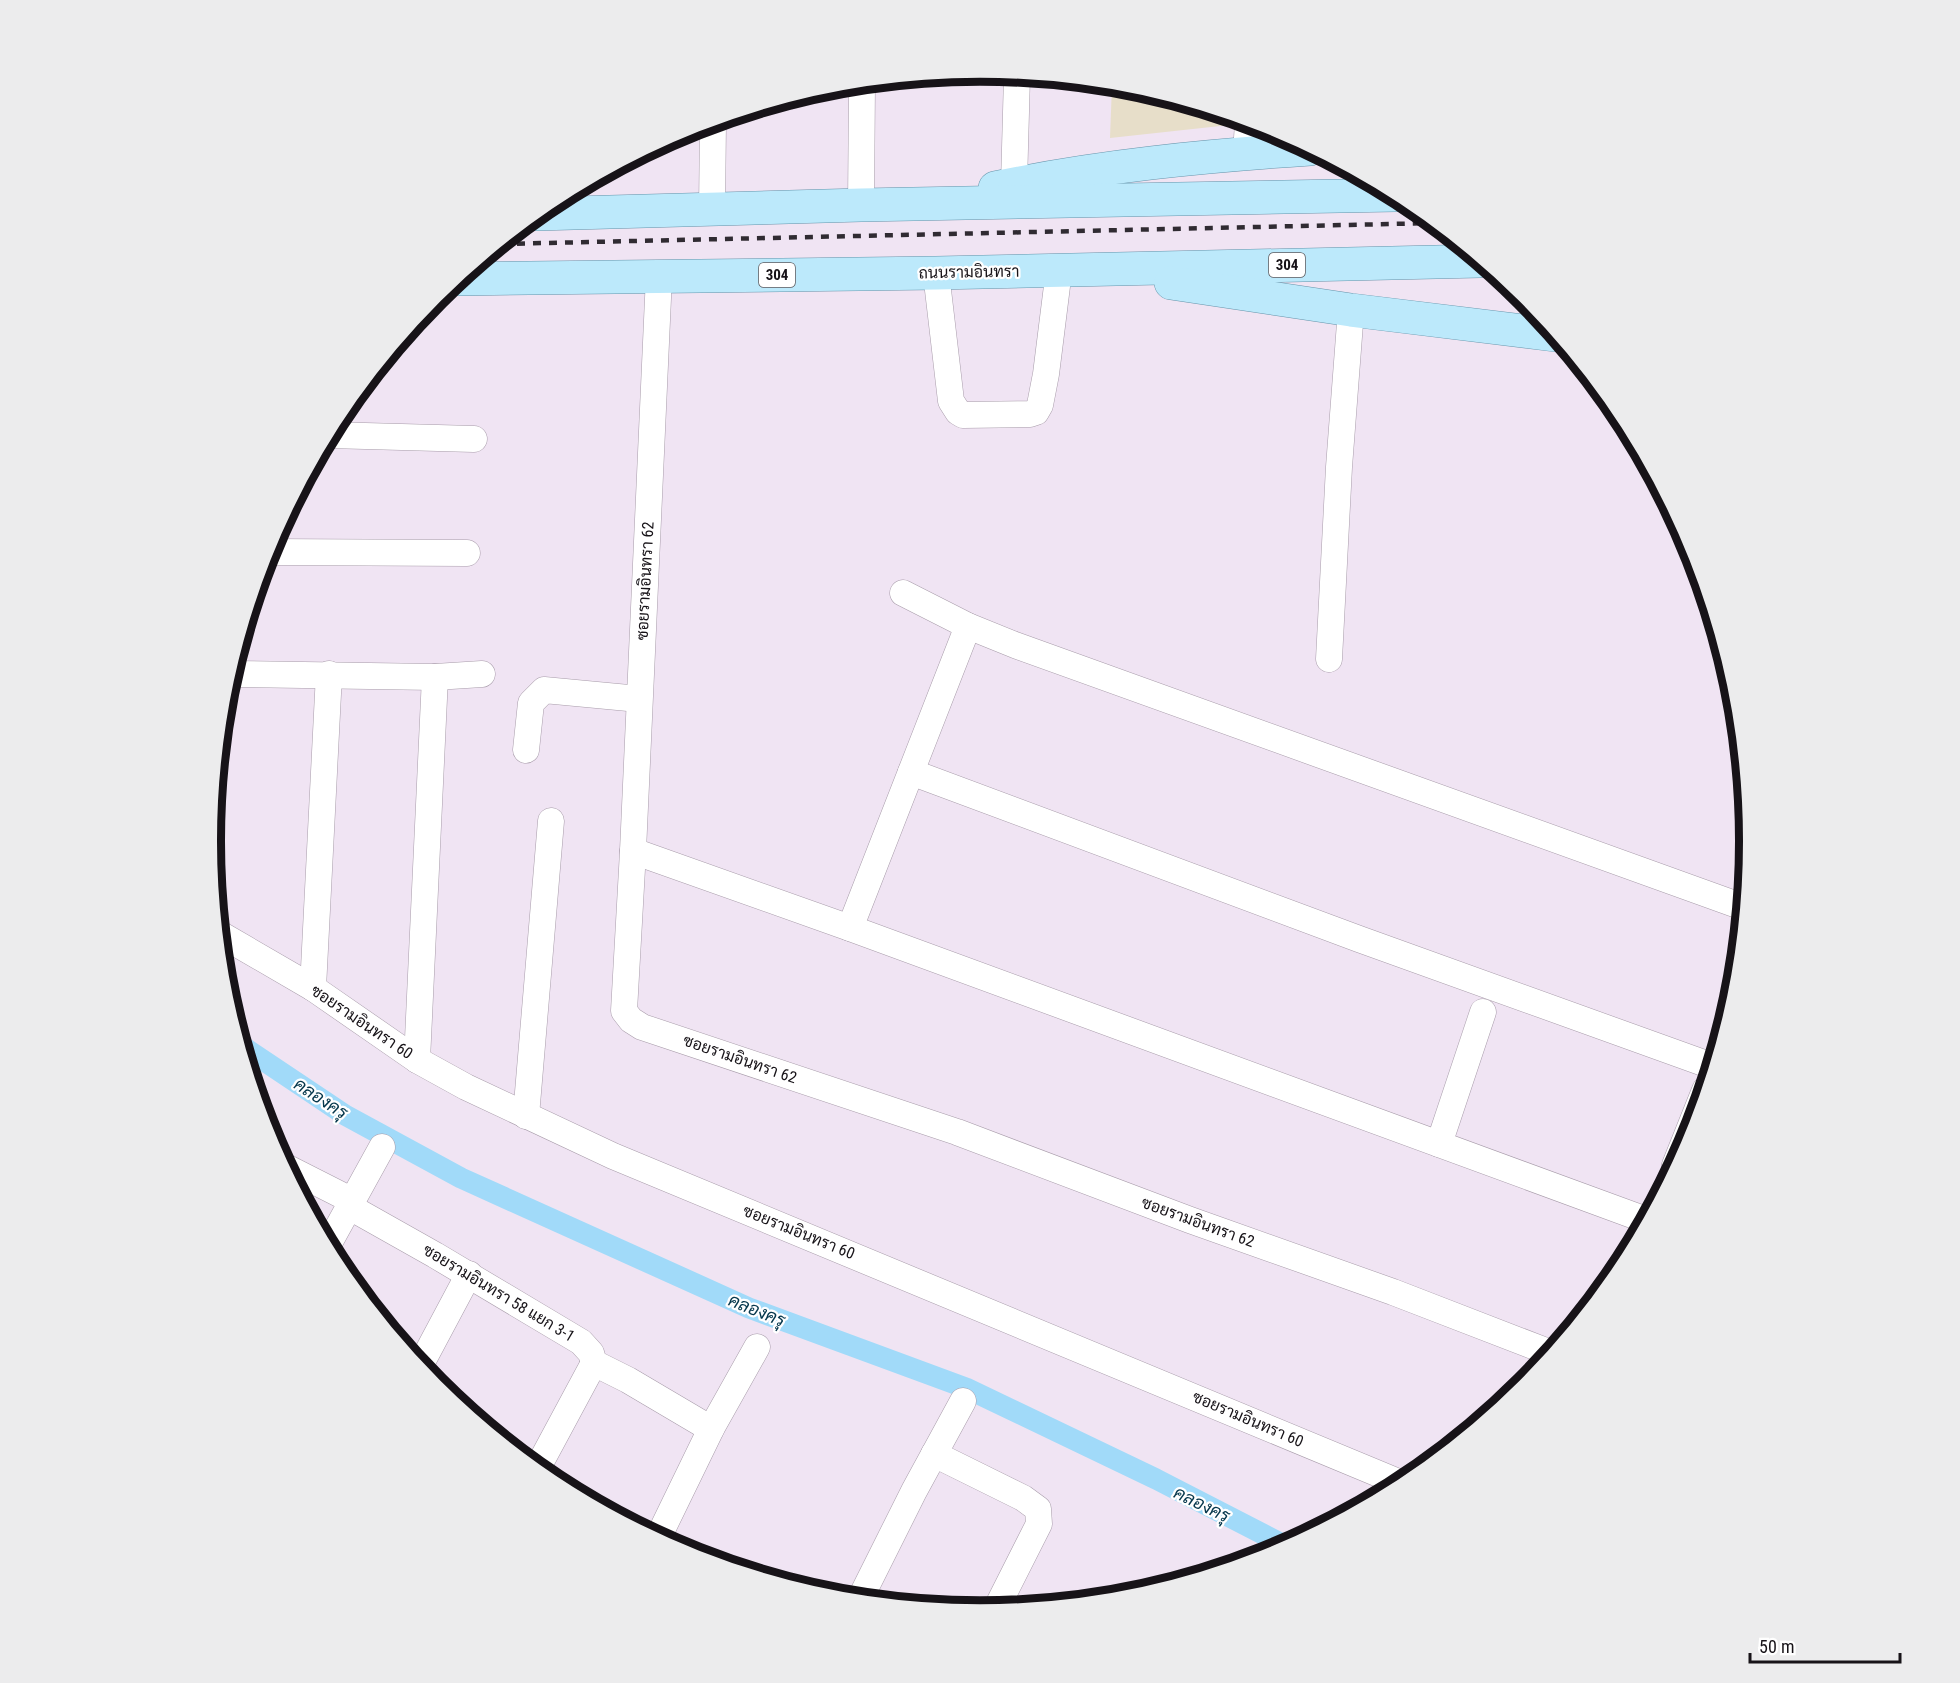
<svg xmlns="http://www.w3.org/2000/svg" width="1960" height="1683" font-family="'Roboto Condensed',Sarabun,sans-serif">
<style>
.medical{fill:#e7dec9}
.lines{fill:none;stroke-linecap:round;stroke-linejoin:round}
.canal{stroke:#a1daf9;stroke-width:21}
.minor-casing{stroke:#a89caa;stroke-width:27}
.major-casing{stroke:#6694aa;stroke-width:34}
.minor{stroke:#fff;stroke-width:26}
.major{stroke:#bce9fb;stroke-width:33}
.rail{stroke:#302b32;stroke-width:4.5;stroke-dasharray:8 8;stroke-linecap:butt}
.labels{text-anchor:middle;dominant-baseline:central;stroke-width:4.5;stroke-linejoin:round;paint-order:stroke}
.shield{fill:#fff;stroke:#5d5a5d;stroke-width:1.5}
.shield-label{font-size:15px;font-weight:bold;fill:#171318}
.street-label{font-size:16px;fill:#171318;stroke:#fff}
.water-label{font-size:18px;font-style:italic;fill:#05374c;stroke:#fff}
.rim{fill:none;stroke:#171318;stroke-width:8}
</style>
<rect width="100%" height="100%" fill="#f0e4f3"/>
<!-- medical -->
<path class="medical" d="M1112,85L1130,87L1248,123L1110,138Z"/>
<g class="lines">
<!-- canal -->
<path class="canal" d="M242,1046L345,1115L461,1178L749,1308L966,1388L1156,1479L1286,1546"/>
<!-- minor casing -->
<g class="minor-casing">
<g id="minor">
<path d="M1246,153L1248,123"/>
<path d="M1014,184L1017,76"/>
<path d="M861,205L862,84"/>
<path d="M712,210L713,122"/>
<path d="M936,273L951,401L958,412L963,415L1030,414L1036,412L1040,405L1046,374L1059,270"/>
<path d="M659,276L633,851L624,1011L631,1020L642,1027L957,1132L1190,1220L1393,1292L1551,1353"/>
<path d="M329,435L474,439"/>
<path d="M267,552L467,553"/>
<path d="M903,593L968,626L1015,645L1743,907"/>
<path d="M1329,659L1339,467L1351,310"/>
<path d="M231,674L435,677L482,674"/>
<path d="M526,750L531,703L544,690L639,699"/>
<path d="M911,772L1359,939L1712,1066"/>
<path d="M633,851L850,928L1646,1220"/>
<path d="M850,928L968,626"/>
<path d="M220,934L313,988L417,1060L466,1087L613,1156L1403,1484"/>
<path d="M313,988L329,674"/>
<path d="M417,1060L435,677"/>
<path d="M526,1116L551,821"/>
<path d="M1439,1144L1483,1012"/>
<path d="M1675,1165L1705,1090"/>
<path d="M286,1167L351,1200"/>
<path d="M348,1206L435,1255L581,1342L591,1353L594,1363L628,1380L711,1429"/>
<path d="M328,1245L382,1147"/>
<path d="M420,1366L469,1274"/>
<path d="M934,1454L1023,1498L1038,1509L1039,1524L996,1609"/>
<path d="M537,1469L594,1363"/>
<path d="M658,1538L711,1429L757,1347"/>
<path d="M860,1599L914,1491L963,1401"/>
</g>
</g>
<!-- major casing -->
<g class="major-casing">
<g id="major">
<path d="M995,188C1099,166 1204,156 1310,149"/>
<path d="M537,214L861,205L1396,195"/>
<path d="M458,279L936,273L1480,261"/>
<path d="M1171,283L1351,310L1555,335"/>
</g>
</g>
<!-- minor -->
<use href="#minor" class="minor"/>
<!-- major -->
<use href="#major" class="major"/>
<!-- rail -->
<path class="rail" d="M501,244L1434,223"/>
</g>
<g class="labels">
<!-- shield labels -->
<g class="shield">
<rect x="1269" y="253" width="36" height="24" rx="4.5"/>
<rect x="759" y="263" width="36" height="24" rx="4.5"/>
</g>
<g class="shield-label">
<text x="1287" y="265">304</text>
<text x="777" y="275">304</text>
</g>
<!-- street labels -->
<g class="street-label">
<text transform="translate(969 272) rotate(-1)">ถนนรามอินทรา</text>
<text transform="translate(645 581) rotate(-87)">ซอยรามอินทรา 62</text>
<text transform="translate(362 1022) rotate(34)">ซอยรามอินทรา 60</text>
<text transform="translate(740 1059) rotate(19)">ซอยรามอินทรา 62</text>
<text transform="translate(1198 1222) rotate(20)">ซอยรามอินทรา 62</text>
<text transform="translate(799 1232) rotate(22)">ซอยรามอินทรา 60</text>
<text transform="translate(499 1293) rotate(31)">ซอยรามอินทรา 58 แยก 3-1</text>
<text transform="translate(1248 1419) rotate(23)">ซอยรามอินทรา 60</text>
</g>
<!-- water labels -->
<g class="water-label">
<text transform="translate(321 1098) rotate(33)">คลองครุ</text>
<text transform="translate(757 1310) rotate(22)">คลองครุ</text>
<text transform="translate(1202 1504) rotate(26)">คลองครุ</text>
</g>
</g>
<!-- crop -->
<path d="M0 0H1960V1683H0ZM221 841a759 759 0 1 1 1518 0a759 759 0 1 1-1518 0Z" fill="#ececed" fill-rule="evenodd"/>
<path class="rim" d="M221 841a759 759 0 1 1 1518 0a759 759 0 1 1-1518 0Z"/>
<!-- scale -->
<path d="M1750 1653v9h150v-9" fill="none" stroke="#171318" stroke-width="3"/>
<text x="1759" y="1653" font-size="18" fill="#171318" stroke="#ffffff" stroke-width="4.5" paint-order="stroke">50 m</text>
</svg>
